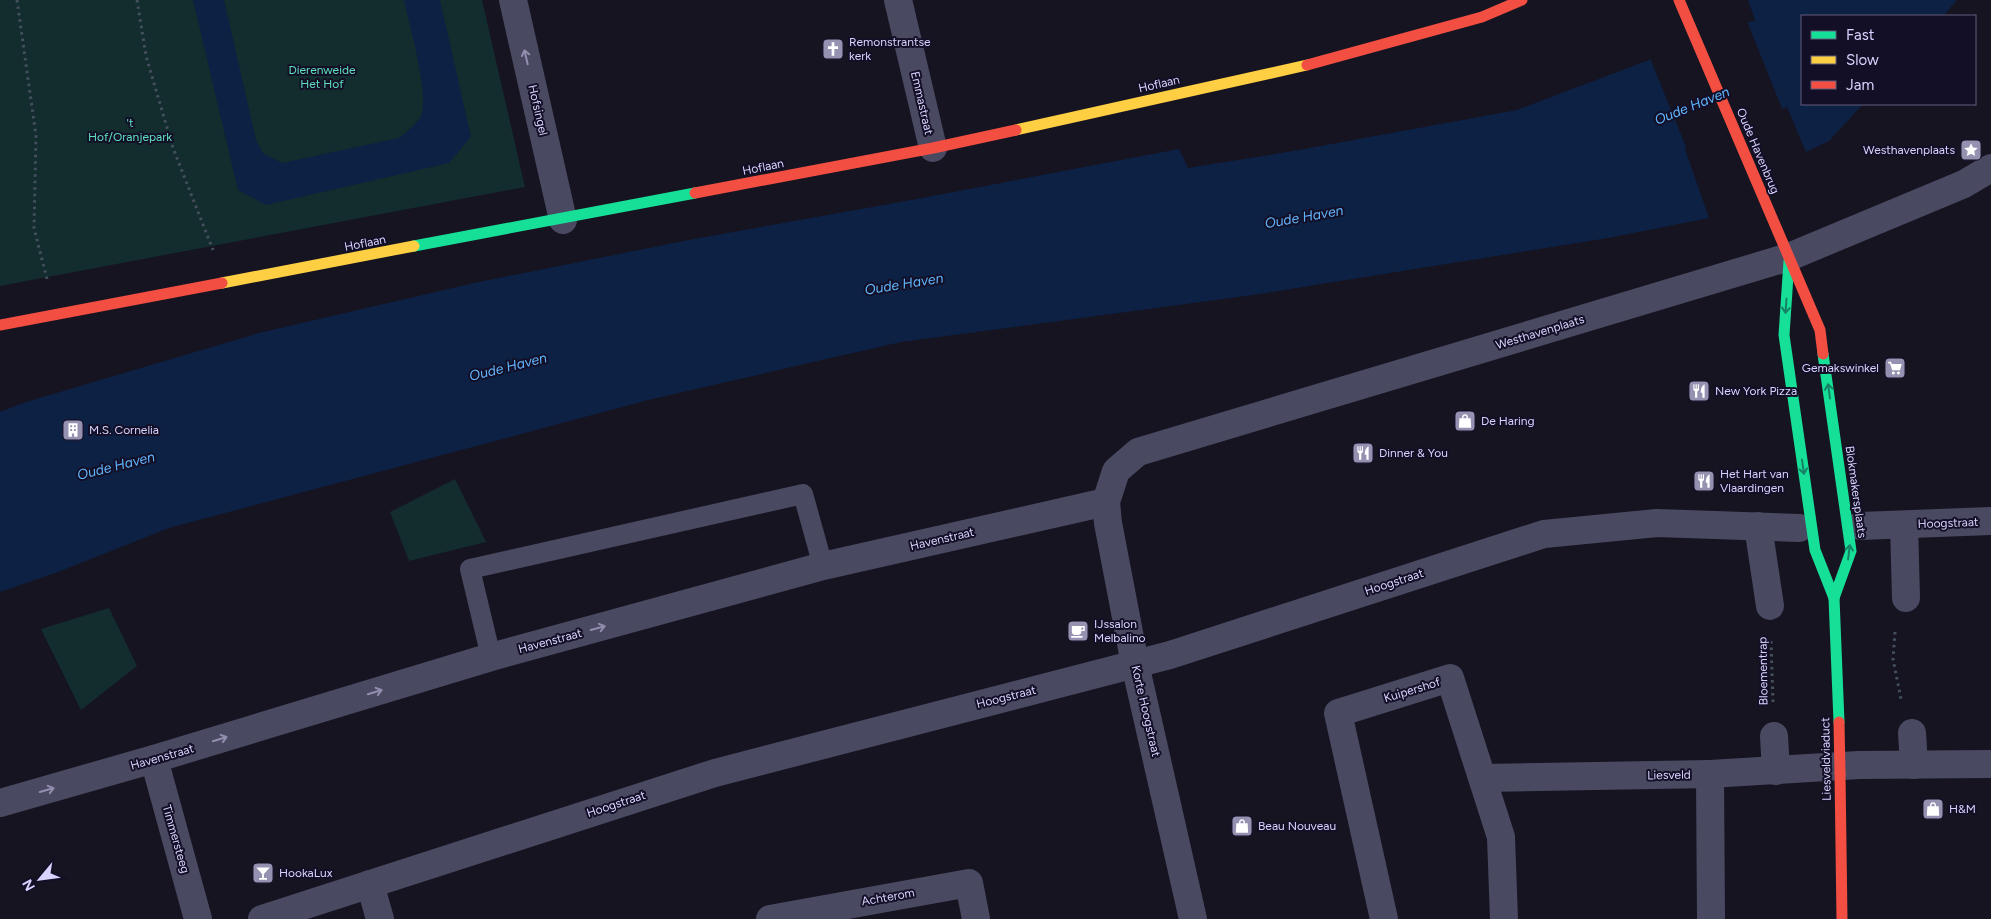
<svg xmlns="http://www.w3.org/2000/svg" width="1991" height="919" font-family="Figtree,sans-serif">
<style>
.green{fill:#132c2d}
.water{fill:#0d2144}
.pier{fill:#161421}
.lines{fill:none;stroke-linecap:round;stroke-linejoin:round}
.path{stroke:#44505f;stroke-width:3;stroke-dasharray:2.5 4;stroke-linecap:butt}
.lane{stroke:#4a4962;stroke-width:20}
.street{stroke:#4a4962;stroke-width:28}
.fast{stroke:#16e098;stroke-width:11}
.slow{stroke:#ffcf43;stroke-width:11}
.jam{stroke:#f24e42;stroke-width:11}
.jam-bridge{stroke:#f24e42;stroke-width:11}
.oneway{stroke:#928eb0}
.oneway2{stroke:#158265}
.labels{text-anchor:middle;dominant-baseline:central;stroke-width:4;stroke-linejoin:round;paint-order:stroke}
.poi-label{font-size:12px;fill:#d9d4ff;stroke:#130f26;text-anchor:start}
.park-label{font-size:12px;fill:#5fe0c0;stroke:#130f26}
.street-label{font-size:12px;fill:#d9d4ff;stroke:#130f26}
.water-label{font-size:14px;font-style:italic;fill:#62b6ff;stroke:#130f26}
</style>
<rect width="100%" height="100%" fill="#161421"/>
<!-- green -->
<g class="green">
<path d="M0,0H482L525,187L0,286Z"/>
<path d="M455,479L486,542L409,561L390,512Z"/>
<path d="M109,608L137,666L81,710L41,629Z"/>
</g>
<!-- water -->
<g class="water">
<path d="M193,0H224L256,140L263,153L282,163L399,138C406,132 417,124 421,116C430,96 409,24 404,0H440L471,137L449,163L266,205L238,190Z"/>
<path d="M1748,0H1957L1943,16H1802V104H1863L1829,141L1806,152L1787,107L1685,149L1709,218L1608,238L1253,295L901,342L648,400L169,528L58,572L0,592V412L26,402L259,333L474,283L694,239L917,199L1179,149L1188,168L1299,150L1517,110L1755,20Z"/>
</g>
<!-- pier -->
<path class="pier" d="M1747,21L1783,111L1688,152L1650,58Z"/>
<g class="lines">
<!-- path -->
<g class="path">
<path d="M17,0L36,136L34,228L47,279"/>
<path d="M137,0L146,56L173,148L213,250"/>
<path d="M1895,632L1893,659L1901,699"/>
<path d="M1771,641L1773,702"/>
</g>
<!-- lane -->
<path class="lane" d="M491,657L470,569L803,494L823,566"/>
<!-- street -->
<g class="street">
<path d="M513,0L563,220"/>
<path d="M898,0L933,148"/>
<path d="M1904,525L1906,598"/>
<path d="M1758,526L1770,606"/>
<path d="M1860,526L1991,521"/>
<path d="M1912,733L1914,765"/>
<path d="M1774,736L1776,771"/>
<path d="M154,759L198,919"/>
<path d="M1710,774L1859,765L1991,764"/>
<path d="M1484,778L1710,774L1711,919"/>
<path d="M0,803L154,759L491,657L823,566L1106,502"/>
<path d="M370,884L380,919"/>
<path d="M262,919L715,773L1170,655L1544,534L1657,523L1799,528"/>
<path d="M770,919L969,883L976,919"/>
<path d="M1193,919L1135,664L1108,523L1106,502L1116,471L1138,452L1789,257L1964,184L1991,168"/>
<path d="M1384,919L1338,713L1450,678L1501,837L1504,919"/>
</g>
<!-- fast -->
<g class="fast">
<path d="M414,246L695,193"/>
<path d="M1789,261L1784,335L1815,550L1834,598L1839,722"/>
<path d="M1823,354L1851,551L1834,598"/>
</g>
<!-- slow -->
<g class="slow">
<path d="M1016,130L1307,65"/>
<path d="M222,283L414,246"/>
</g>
<!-- jam -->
<g class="jam">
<path d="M1679,0L1820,330L1823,354"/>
<path d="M1307,65L1482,17L1522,0"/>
<path d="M695,193L933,148L1016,130"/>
<path d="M0,325L222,283"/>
<path d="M1840,773L1842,919"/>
</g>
<!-- jam-bridge -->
<path class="jam-bridge" d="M1839,722L1840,773"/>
</g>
<!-- one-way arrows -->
<defs><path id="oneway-shaft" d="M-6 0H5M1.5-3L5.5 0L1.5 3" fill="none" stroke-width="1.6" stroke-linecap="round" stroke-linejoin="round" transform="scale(1.25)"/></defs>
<g class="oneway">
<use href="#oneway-shaft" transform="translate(526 57) rotate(-103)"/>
<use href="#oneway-shaft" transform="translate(598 628) rotate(-15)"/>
<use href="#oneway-shaft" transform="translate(375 692) rotate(-17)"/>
<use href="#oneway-shaft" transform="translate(220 739) rotate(-17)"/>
<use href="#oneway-shaft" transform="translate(47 790) rotate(-16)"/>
</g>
<g class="oneway2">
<use href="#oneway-shaft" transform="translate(1786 306) rotate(94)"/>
<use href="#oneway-shaft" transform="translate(1829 391) rotate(-98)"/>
<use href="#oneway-shaft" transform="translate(1803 467) rotate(82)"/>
<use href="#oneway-shaft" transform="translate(1849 552) rotate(-83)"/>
</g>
<!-- icons -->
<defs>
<g id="church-square" transform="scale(1.125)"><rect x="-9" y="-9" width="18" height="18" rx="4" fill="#9591b1" stroke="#130f26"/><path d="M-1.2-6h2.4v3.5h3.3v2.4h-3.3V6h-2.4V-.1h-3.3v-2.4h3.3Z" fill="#fff"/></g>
<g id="sight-square" transform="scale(1.125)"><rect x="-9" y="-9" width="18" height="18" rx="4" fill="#9591b1" stroke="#130f26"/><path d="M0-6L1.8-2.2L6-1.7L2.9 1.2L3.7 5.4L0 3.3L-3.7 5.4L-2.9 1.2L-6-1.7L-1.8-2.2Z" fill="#fff"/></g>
<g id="supermarket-square" transform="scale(1.125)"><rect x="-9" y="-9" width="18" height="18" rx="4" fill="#9591b1" stroke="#130f26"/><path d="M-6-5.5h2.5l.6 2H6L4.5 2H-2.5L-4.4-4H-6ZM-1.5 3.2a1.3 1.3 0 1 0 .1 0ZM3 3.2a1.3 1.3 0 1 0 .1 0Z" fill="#fff"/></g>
<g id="restaurant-square" transform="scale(1.125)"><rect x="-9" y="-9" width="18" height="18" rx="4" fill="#9591b1" stroke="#130f26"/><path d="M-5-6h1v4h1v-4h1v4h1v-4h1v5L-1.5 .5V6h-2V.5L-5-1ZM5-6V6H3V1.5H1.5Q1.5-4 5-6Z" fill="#fff"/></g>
<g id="shop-square" transform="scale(1.125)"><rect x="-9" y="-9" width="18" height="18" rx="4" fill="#9591b1" stroke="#130f26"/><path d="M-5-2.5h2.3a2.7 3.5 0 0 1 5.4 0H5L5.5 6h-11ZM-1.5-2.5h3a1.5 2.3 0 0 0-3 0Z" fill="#fff"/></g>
<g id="building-square" transform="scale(1.125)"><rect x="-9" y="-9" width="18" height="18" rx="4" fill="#9591b1" stroke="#130f26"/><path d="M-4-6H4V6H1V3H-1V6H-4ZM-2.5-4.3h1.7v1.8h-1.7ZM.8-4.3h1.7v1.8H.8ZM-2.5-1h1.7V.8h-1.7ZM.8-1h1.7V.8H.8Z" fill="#fff"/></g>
<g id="cafe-square" transform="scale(1.125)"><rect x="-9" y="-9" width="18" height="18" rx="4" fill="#9591b1" stroke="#130f26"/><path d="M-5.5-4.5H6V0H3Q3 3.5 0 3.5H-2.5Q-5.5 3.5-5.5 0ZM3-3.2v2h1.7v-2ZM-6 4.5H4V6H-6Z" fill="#fff"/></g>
<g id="bar-square" transform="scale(1.125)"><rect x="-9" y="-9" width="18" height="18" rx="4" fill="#9591b1" stroke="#130f26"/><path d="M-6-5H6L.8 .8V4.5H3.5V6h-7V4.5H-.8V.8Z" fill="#fff"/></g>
</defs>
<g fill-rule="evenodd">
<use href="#church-square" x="833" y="49"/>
<use href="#sight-square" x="1971" y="150"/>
<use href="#supermarket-square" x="1895" y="368"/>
<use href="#restaurant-square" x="1699" y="391"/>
<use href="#shop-square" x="1465" y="421"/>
<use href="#building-square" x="73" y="430"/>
<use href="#restaurant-square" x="1363" y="453"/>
<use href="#restaurant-square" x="1704" y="481"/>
<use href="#cafe-square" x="1078" y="631"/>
<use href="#shop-square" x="1933" y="809"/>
<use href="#shop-square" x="1242" y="826"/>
<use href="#bar-square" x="263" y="873"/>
</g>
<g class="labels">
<!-- poi labels -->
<g class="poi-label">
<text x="849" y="42">Remonstrantse<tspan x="849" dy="14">kerk</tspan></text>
<text x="1955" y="150" text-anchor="end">Westhavenplaats</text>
<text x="1879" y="368" text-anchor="end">Gemakswinkel</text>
<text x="1715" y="391">New York Pizza</text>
<text x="1481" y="421">De Haring</text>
<text x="89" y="430">M.S. Cornelia</text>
<text x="1379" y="453">Dinner &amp; You</text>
<text x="1720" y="474">Het Hart van<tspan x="1720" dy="14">Vlaardingen</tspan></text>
<text x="1094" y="624">IJssalon<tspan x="1094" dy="14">Melbalino</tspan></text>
<text x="1949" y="809">H&amp;M</text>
<text x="1258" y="826">Beau Nouveau</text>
<text x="279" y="873">HookaLux</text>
</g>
<!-- park labels -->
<g class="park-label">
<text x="322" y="70">Dierenweide<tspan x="322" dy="14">Het Hof</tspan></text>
<text x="130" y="123">'t<tspan x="130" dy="14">Hof/Oranjepark</tspan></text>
</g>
<!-- street labels -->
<g class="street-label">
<text transform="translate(1159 84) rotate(-13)">Hoflaan</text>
<text transform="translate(922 103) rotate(77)">Emmastraat</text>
<text transform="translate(538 110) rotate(77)">Hofsingel</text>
<text transform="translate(1758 151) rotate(67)">Oude Havenbrug</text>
<text transform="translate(763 167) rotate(-11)">Hoflaan</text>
<text transform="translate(365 243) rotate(-11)">Hoflaan</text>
<text transform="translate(1540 332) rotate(-17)">Westhavenplaats</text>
<text transform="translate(1856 492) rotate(82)">Blokmakersplaats</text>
<text transform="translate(1948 523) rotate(-2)">Hoogstraat</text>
<text transform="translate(942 539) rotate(-13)">Havenstraat</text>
<text transform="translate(1394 582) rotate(-18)">Hoogstraat</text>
<text transform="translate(550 641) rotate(-15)">Havenstraat</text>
<text transform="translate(1763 671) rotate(-91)">Bloementrap</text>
<text transform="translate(1412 690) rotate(-17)">Kuipershof</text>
<text transform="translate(1006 697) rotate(-14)">Hoogstraat</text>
<text transform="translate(1146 711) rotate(77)">Korte Hoogstraat</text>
<text transform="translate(162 757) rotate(-16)">Havenstraat</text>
<text transform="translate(1826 759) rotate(-91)">Liesveldviaduct</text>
<text transform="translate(1669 775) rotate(-1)">Liesveld</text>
<text transform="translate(616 804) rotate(-18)">Hoogstraat</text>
<text transform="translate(176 839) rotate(74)">Timmersteeg</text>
<text transform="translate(888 897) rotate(-10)">Achterom</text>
</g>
<!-- water labels -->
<g class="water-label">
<text transform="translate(1692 106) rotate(-22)">Oude Haven</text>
<text transform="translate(1304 217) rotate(-10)">Oude Haven</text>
<text transform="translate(904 284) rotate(-9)">Oude Haven</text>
<text transform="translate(508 367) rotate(-14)">Oude Haven</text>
<text transform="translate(116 466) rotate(-14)">Oude Haven</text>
</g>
</g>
<!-- legend -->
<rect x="1801" y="15" width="175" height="90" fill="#130f26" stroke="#625e7d"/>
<rect x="1811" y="31" width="25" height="8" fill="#16e098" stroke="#625e7d"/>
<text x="1846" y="40" font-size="15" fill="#d9d4ff">Fast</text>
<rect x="1811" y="56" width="25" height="8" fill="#ffcf43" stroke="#625e7d"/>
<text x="1846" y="65" font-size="15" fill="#d9d4ff">Slow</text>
<rect x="1811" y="81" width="25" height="8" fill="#f24e42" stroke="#625e7d"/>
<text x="1846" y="90" font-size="15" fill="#d9d4ff">Jam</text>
<!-- north arrow -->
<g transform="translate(40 879) rotate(241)" stroke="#130f26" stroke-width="4" paint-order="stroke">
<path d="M0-4L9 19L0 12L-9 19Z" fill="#d9d4ff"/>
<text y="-8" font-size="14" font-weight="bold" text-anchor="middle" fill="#d9d4ff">N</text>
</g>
</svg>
